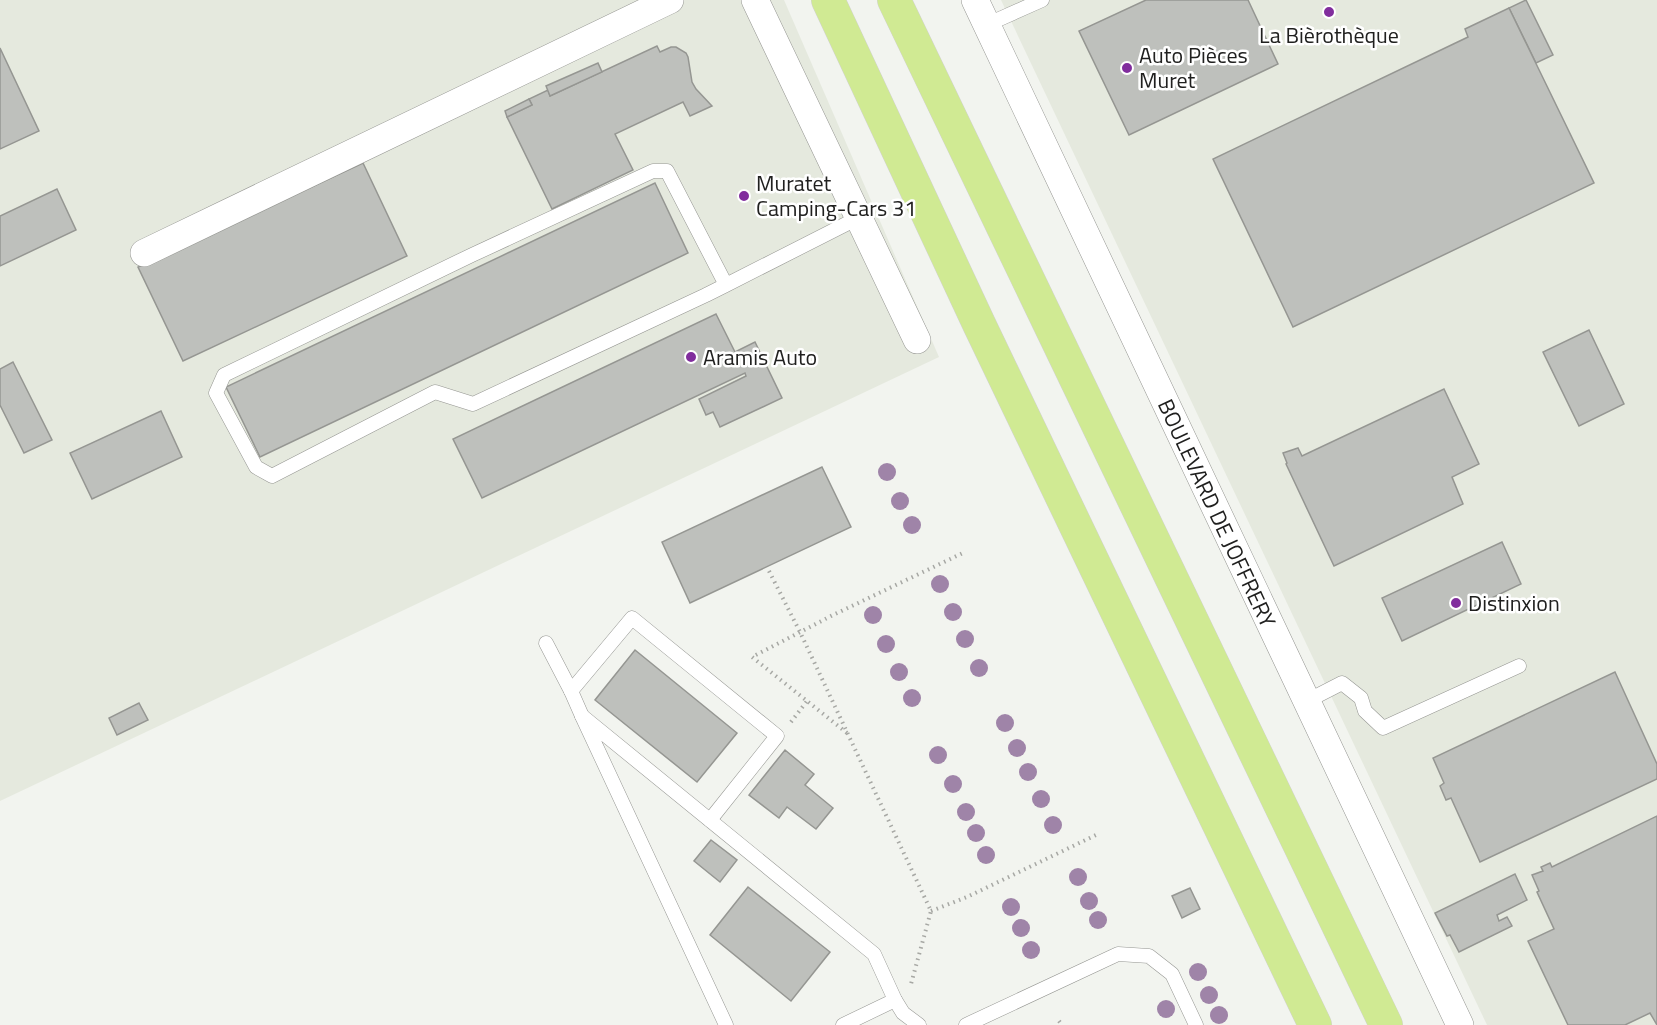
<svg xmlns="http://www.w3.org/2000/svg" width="1657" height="1025" font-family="'Titillium Web',sans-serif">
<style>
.built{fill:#e5e9de}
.building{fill:#bec0bc;stroke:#959692;stroke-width:1.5}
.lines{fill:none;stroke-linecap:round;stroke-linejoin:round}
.lane-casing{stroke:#959692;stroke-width:15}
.street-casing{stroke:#959692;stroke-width:28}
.primary-casing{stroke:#d2d2d2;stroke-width:34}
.path{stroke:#a7a8a4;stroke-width:4;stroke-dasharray:1.5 4.5;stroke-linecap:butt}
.lane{stroke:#fff;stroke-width:14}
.street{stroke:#fff;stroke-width:27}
.primary{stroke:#d0ea93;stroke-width:33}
.tree{fill:#9f84a8}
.poi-dot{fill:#812d9d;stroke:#fff;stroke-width:2}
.labels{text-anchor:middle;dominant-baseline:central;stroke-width:5;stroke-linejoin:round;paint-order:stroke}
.poi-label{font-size:22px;fill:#20201f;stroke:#fff;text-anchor:start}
.street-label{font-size:22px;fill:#20201f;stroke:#fff}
</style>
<rect width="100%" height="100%" fill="#f2f4ef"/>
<!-- built -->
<g class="built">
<path d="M0,0H784L939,357L0,801Z"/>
<path d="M1001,0H1657V1025H1487Z"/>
</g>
<!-- building -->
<g class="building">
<path d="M1146,0H1248L1278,64L1129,135L1079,31Z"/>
<path d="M1526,0L1553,55L1536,63L1509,8Z"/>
<path d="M1509,8L1594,183L1293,327L1213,159L1468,37L1465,29Z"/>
<path d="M657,46L660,52L671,47H676L686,53L688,57L692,82L696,89L712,106L690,116L683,102L615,134L633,170L552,209L507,117L532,105L529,99L548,90L550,96Z"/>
<path d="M0,48L39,131L0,149Z"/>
<path d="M598,63L602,72L550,96L546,86Z"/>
<path d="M529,99L532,105L507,117L505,111Z"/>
<path d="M363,163L407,256L183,361L138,267Z"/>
<path d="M655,183L688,253L260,457L226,387Z"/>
<path d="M57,189L76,230L0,266V216Z"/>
<path d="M716,314L735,352L755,342L782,398L720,427L713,412L706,415L699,399L746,376L745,373L482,498L453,439Z"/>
<path d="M1589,330L1624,404L1579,426L1543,352Z"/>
<path d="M13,362L52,440L24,453L0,405V369Z"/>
<path d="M1444,389L1479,464L1452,477L1463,504L1334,566L1286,464L1287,463L1283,453L1298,448L1302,456Z"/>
<path d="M161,411L182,457L92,499L70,453Z"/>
<path d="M822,467L851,527L690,603L662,542Z"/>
<path d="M1502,542L1521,584L1402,641L1382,598Z"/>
<path d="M635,650L737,733L697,782L595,700Z"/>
<path d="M1615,672L1657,764V779L1480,862L1451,798L1446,800L1440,786L1444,783L1433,758Z"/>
<path d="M139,703L148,720L117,735L109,718Z"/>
<path d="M785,750L814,774L805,785L833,808L816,829L787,807L779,818L749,795Z"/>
<path d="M1657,816V1025L1650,1013L1625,1025H1568L1528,941L1554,929L1537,892L1539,891L1532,875L1543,871L1541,867L1550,863L1552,867Z"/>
<path d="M711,840L737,860L720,882L694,861Z"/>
<path d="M1515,874L1527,900L1497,915L1499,921L1507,917L1512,926L1459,952L1450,935L1447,936L1435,913Z"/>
<path d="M748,887L830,952L791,1001L710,935Z"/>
<path d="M1190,888L1200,909L1182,918L1172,896Z"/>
</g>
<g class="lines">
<!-- lane casing -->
<g class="lane-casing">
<g id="lane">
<path d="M986,25L1042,0"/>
<path d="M726,285L667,171H653L472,255L224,375L216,393L256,467L272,476L435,392L473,404L706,295L726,285L858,218"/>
<path d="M546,643L571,691"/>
<path d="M1307,701L1342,683L1361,698L1365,711L1383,728L1519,666"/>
<path d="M582,716L571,691L632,618L777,736L710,820"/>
<path d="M726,1025L582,716L874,954L895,1000L903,1013L919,1025"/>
<path d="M843,1025L895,1000"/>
<path d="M966,1025L1118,954L1149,956L1172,974L1196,1025"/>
</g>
</g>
<!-- street casing -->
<g class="street-casing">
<g id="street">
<path d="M755,0L917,340"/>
<path d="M975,0L1460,1025"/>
<path d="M144,253L670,0"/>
</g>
</g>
<!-- primary casing -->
<g class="primary-casing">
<g id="primary">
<path d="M828,0L979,324L1315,1025"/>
<path d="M894,0L1386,1025"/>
</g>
</g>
<!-- path -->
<g class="path">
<path d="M769,571L800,632L931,911L911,984"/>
<path d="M791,722L807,701"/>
<path d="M847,733L752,657L833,615L965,552"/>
<path d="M931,911L967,897L1098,834"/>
<path d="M1059,1021L1062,1025"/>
</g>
<!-- lane -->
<use href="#lane" class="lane"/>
<!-- street -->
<use href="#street" class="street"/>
<!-- primary -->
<use href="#primary" class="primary"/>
</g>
<!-- trees -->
<g class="tree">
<circle cx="887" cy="472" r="9"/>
<circle cx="900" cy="501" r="9"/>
<circle cx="912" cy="525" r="9"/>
<circle cx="940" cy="584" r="9"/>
<circle cx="953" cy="612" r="9"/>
<circle cx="873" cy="615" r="9"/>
<circle cx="965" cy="639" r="9"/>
<circle cx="886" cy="644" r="9"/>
<circle cx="979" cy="668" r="9"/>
<circle cx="899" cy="672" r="9"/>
<circle cx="912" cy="698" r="9"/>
<circle cx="1005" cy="723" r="9"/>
<circle cx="1017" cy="748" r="9"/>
<circle cx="938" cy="755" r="9"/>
<circle cx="1028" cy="772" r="9"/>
<circle cx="953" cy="784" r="9"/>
<circle cx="1041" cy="799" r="9"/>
<circle cx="966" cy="812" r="9"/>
<circle cx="1053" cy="825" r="9"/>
<circle cx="976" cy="833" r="9"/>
<circle cx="986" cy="855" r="9"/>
<circle cx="1078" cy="877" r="9"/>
<circle cx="1089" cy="901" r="9"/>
<circle cx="1011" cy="907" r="9"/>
<circle cx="1098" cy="920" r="9"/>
<circle cx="1021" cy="928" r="9"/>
<circle cx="1031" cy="950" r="9"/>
<circle cx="1198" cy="972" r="9"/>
<circle cx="1209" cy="995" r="9"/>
<circle cx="1166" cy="1009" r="9"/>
<circle cx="1219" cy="1015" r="9"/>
</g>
<!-- markers -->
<g class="poi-dot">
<circle cx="1329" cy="12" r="6"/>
<circle cx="1127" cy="68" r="6"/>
<circle cx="744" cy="196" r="6"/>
<circle cx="691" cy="357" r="6"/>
<circle cx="1456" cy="603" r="6"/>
</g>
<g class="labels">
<!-- poi labels -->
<g class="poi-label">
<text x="1329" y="35" text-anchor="middle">La Bièrothèque</text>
<text x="1139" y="55">Auto Pièces<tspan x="1139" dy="25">Muret</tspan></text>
<text x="756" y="183">Muratet<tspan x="756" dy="25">Camping-Cars 31</tspan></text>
<text x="703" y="357">Aramis Auto</text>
<text x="1468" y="603">Distinxion</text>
</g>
<!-- street labels -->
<g class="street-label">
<text transform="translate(1217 513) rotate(65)">BOULEVARD DE JOFFRERY</text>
</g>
</g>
</svg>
